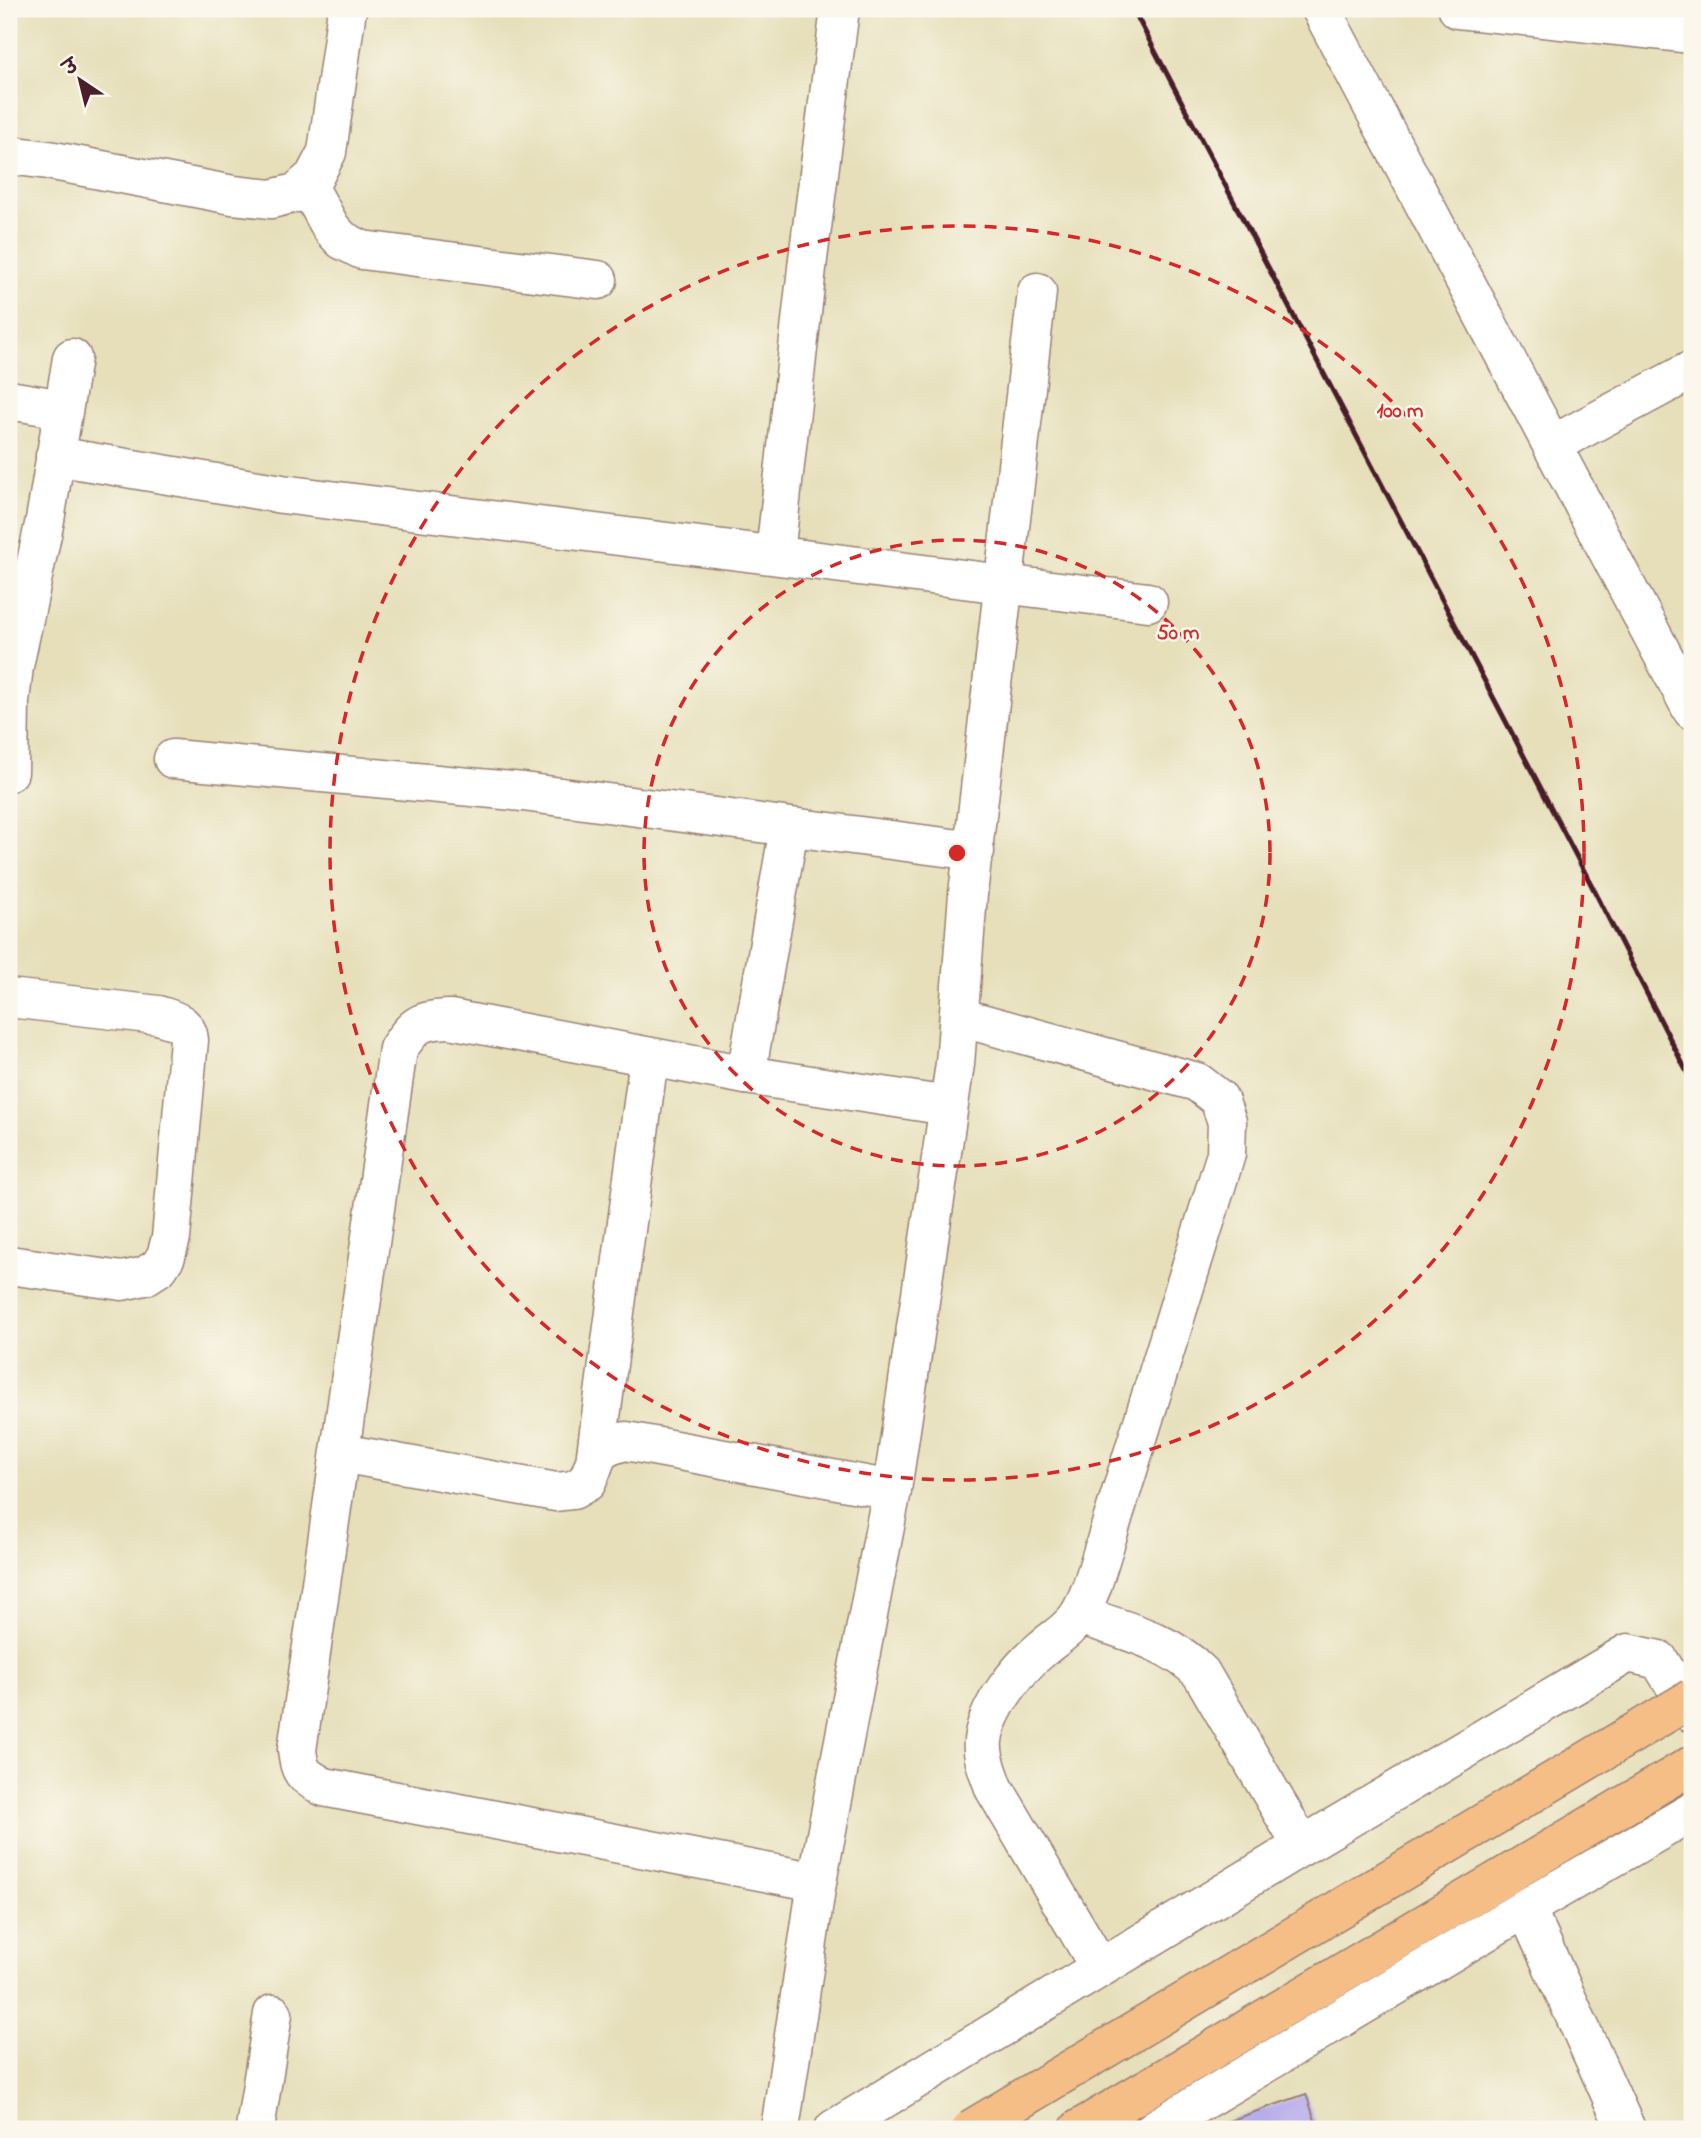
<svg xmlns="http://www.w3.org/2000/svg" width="1701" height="2138" font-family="'Indie Flower','Playpen Sans Deva',sans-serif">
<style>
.building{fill:#b8adeb}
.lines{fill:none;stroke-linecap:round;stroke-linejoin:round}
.minor-casing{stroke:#987f72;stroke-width:41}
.major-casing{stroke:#987f72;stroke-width:41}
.minor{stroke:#fff;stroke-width:38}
.major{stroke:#f6be87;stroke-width:38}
.rail{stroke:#4a1f2b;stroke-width:5}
.major-bridge-casing{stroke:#987f72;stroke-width:41;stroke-linecap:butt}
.major-bridge{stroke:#f6be87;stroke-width:38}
.ring{fill:none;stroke:#d62828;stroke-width:3.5;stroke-dasharray:12 9}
.centre{fill:#d62828;stroke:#fbf7ec;stroke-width:3.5}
.ring-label{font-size:21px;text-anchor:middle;font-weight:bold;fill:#d62828;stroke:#fbf7ec;stroke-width:5;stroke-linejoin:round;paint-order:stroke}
</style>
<rect width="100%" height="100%" fill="#fbf7ec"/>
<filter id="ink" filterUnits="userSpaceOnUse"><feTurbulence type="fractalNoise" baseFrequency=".0143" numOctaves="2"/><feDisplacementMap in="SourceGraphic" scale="14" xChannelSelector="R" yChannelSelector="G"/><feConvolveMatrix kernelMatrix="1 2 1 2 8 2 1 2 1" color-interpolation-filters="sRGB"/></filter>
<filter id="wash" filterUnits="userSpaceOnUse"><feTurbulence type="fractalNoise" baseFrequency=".00686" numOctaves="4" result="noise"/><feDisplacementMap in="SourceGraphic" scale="28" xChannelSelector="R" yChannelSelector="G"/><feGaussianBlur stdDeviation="1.57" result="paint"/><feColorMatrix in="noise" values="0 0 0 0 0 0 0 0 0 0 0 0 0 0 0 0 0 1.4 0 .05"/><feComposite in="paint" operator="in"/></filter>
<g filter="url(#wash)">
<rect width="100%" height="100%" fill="#e6dfba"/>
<g id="blocks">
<!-- building -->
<path class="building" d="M1306,2094L1318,2129H1206Z"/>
</g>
</g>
<g filter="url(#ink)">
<use href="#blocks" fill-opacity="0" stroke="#987f72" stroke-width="2"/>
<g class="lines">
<!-- minor casing -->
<g class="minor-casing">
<g id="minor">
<path d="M1321,9L1692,710"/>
<path d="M1458,9L1692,34"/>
<path d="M9,155L48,160L233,195L271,199L296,193L314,177L327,152L347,9"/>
<path d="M307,184L331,228L342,240L362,250L598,280"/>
<path d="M9,400L63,409"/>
<path d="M1552,445L1692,370"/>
<path d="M55,456L282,494L1148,602"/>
<path d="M775,554L808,259L840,9"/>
<path d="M173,759L523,792L975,851"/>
<path d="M9,772L10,701L14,666L45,520L72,358"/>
<path d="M9,998L158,1015C173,1020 187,1022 189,1040L171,1238L166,1256L159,1267L145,1276L122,1281L9,1265"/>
<path d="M959,1017L1197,1082L1219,1099L1227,1122L1226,1154L1092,1586C1088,1596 1084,1607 1079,1615C1069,1630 1056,1637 1043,1648C1019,1667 986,1709 983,1741C981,1757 989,1773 994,1788L1100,1968"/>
<path d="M746,1075L789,828"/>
<path d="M341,1453L556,1492L573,1490L587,1482C599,1455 593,1449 626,1441L892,1490"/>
<path d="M596,1454L649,1058"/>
<path d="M1079,1615C1122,1630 1169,1640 1201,1673L1302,1846"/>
<path d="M817,1882L324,1787C303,1775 300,1774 297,1750L398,1049C415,1024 419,1020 450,1019L746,1075L948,1106"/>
<path d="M1526,1908L1626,2129"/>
<path d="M255,2129L273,2014"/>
<path d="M780,2129L817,1882L892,1490L955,1064L968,894L1037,292"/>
<path d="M834,2129L1302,1846L1628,1653L1659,1660L1692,1713"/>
<path d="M1155,2129L1526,1908L1692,1812"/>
</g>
</g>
<!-- major casing -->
<g class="major-casing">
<path id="major" d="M1079,2129L1692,1765"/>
</g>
<!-- minor -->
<use href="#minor" class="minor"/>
<!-- major -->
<use href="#major" class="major"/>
<!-- rail -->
<path class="rail" d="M1133,9L1593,888L1692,1082"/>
<!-- major-bridge casing -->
<g class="major-bridge-casing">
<path id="major-bridge" d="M971,2129L1692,1698"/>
</g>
<!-- major-bridge -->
<use href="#major-bridge" class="major-bridge"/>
</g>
</g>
<!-- distance rings -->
<g class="ring">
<circle cx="957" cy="853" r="313"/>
<circle cx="957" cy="853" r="627"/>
</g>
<circle cx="957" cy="853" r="10" class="centre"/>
<g class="ring-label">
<text x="1400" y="417">100 m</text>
<text x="1178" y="639">50 m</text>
</g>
<!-- margin -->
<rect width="1701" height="2138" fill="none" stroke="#fbf7ec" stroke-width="35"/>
<!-- north arrow -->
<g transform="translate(80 80) rotate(325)" stroke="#fbf7ec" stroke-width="5" paint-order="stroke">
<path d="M0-5L12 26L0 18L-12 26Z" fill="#4a1f2b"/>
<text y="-10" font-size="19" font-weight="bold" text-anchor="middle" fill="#4a1f2b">उ</text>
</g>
</svg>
